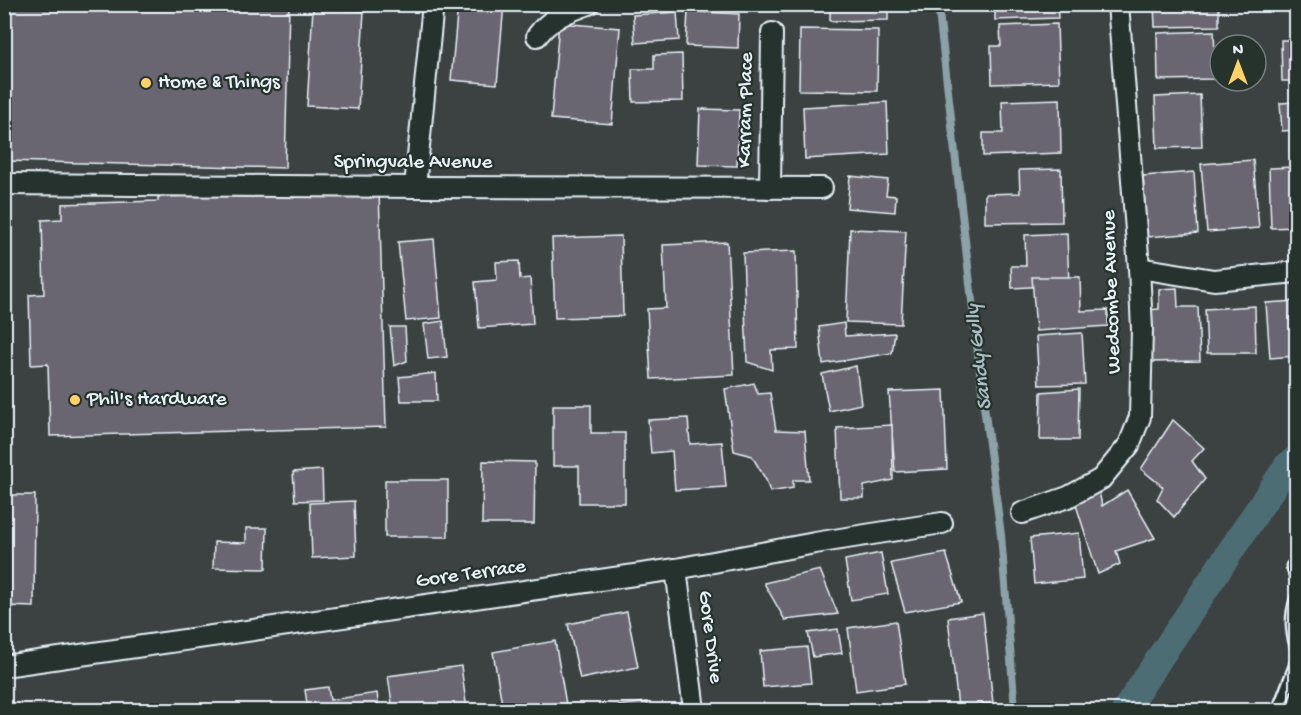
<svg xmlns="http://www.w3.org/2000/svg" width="1301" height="715" font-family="'Gochi Hand',sans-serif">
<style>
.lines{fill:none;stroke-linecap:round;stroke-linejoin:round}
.stream{stroke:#8ca2a9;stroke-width:8}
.canal{stroke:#4e6d75;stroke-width:27}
.building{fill:#6b6671;stroke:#e8f1f8;stroke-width:1.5}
.lane-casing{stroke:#e8f1f8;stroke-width:15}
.street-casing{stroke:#e8f1f8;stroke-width:24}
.lane{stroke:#26332d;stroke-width:10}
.street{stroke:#26332d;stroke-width:20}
.poi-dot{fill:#ffd166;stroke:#26332d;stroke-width:2}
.labels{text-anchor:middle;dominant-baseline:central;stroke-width:4.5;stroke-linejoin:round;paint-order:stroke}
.poi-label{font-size:21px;fill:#e8f1f8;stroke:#26332d;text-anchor:start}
.street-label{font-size:21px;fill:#e8f1f8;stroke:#26332d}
.water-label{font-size:22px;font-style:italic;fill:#aabcc4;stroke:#26332d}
</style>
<rect width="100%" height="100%" fill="#3b4241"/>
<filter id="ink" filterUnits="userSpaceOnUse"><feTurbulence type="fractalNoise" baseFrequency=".0167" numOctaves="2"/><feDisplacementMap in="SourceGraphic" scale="12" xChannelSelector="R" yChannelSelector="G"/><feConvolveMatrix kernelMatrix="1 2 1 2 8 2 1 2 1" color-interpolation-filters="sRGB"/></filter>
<g filter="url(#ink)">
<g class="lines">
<!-- stream -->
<path class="stream" d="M938,4L984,406L1001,535L1015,710"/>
<!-- canal -->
<path class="canal" d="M1125,710L1287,466L1296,459"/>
</g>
<!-- building -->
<g class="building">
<path d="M4,4H289L285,168L4,161Z"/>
<path d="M458,4H504L497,84L451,80Z"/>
<path d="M688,4H730V8Z"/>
<path d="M830,4H888V20L830,21Z"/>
<path d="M995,4H1057L1058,18L995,20Z"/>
<path d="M1154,4H1219V26L1155,27Z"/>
<path d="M1268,4H1296V9L1268,10Z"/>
<path d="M313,8L364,11L358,109L307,106Z"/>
<path d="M688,11L739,14L738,48L686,46Z"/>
<path d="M677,12L679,40L635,43L633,15Z"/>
<path d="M559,23L620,28L612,124L551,119Z"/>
<path d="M1057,24L1059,82L992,84L991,46H1001L1000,26Z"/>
<path d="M800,29L878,30L877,91L799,90Z"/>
<path d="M1214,31L1216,79L1158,80L1157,33Z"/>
<path d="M1281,40H1296V81H1282Z"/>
<path d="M682,54L683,101L633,102L632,69H654V55Z"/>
<path d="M1200,95L1202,147L1157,148L1155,97Z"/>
<path d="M1060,99L1061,153L983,156V133H1003L1002,101Z"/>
<path d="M887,102L889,154L805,159L803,107Z"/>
<path d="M1296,102V130L1282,131L1280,103Z"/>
<path d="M700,109L739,110L737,166L698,165Z"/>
<path d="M1253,160L1259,228L1207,232L1201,164Z"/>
<path d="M1296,167V227L1271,228L1269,168Z"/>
<path d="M1061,169L1062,222L985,223V194L1020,193L1019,170Z"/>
<path d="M1194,172L1198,233L1147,237L1143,176Z"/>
<path d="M850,176L888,180L886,195L896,196L895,212L847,208Z"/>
<path d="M379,190L386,427L50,436L48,364L31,365L29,295L44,294L42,220L62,219V204L158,201V197Z"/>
<path d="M850,229L906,231L901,324L846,322Z"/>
<path d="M1067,233L1069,285L1012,288L1011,266H1026L1025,235Z"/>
<path d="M621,236L623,316L555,318L552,238Z"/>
<path d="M434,239L441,318L406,321L398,242Z"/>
<path d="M727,242L734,375L651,379L647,309L666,308L663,245Z"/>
<path d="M796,251L798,349L771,350L772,370L747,362L743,253Z"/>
<path d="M519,261L520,279L530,278L533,324L479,328L475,282L497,280L496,262Z"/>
<path d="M1032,277H1080L1081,311L1108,310V326L1036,331Z"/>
<path d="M1177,288L1178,307H1198L1200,361L1150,362L1146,310L1159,309V289Z"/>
<path d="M1296,301V356L1270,358L1266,303Z"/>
<path d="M1255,306L1256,353H1207L1205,309Z"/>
<path d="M443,321L447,357L428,359L424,324Z"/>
<path d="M844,323L845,336L895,333L892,353L823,364L819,327Z"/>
<path d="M390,327H405L407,361L394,366Z"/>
<path d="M1082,333L1085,384L1039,385L1036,336Z"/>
<path d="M856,366L861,404L829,411L822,374Z"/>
<path d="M436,373L437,401H401L399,377Z"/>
<path d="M754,383L758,394L770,393L776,430L805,431L809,480H793V488L770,492L766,480L752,456L734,451L725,389Z"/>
<path d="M1079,389L1078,440H1040L1041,392Z"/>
<path d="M944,390L947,469L895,472L889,392Z"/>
<path d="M553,405H591V433H625V503H579V466H553Z"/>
<path d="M688,418L690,444L722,442L726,487L675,490L672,451L651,453L648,420Z"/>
<path d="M1173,420L1204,448L1192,461L1205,479L1174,517L1157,499L1163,487L1141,469Z"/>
<path d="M892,425L893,480L864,486V498H840L837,428Z"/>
<path d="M483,461L535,462L534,524H482Z"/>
<path d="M322,470L323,500L295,501L293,472Z"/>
<rect x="385" y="480" width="63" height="57"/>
<path d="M1127,490L1155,538L1116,551L1120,564L1098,574L1075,502L1099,491L1102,506Z"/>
<path d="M4,495H35L34,607L4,606Z"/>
<path d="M354,501L356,556L312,558L310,503Z"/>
<path d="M246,528H267L266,569L213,568L214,542L246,543Z"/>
<path d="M1079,533L1083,579L1034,584L1030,538Z"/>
<path d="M881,553L888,594L851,600L845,560Z"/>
<path d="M946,553L961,602L905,612L891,563Z"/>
<path d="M820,570L838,614L785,620L764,583Z"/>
<path d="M627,612L638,667L580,679L568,624Z"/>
<path d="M983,613L993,703L958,707L948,618Z"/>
<path d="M896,621L905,684L856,691L848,628Z"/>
<path d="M838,629L842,653L813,657L808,633Z"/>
<path d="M555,641L567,710H503L493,652Z"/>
<path d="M807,647L811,683L763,687L760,651Z"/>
<path d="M461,666L467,710H393L388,676Z"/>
<path d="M328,687L330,700L377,693L379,710H308L305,690Z"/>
<path d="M647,702L649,710H593V709Z"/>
</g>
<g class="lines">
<!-- lane casing -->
<g class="lane-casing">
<g id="lane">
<path d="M1292,566L1296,578"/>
<path d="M1296,599C1291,614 1291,631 1296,646"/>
<path d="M1278,710L1296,663"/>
</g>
</g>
<!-- street casing -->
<g class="street-casing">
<g id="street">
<path d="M537,36C550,18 569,11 589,4"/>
<path d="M4,184L415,187L822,188"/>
<path d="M415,187L433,4"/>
<path d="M770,188L772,33"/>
<path d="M1139,268L1214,280L1296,272"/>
<path d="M1022,513L1068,497L1101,479L1129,445L1140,417L1142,329L1139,268L1118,4"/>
<path d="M676,569L694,710"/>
<path d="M4,666L676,569L815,543L942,523"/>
</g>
</g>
<!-- lane -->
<use href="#lane" class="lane"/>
<!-- street -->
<use href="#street" class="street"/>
</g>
</g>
<!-- markers -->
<g class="poi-dot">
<circle cx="146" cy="83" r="6"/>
<circle cx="75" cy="400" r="6"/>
</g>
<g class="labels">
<!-- poi labels -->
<g class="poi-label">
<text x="158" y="83">Home &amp; Things</text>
<text x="87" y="400">Phil's Hardware</text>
</g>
<!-- street labels -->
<g class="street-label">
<text transform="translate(747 110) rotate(-89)">Karram Place</text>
<text x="413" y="163">Springvale Avenue</text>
<text transform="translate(1113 292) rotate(-92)">Wedcombe Avenue</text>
<text transform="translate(471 575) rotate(-8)">Gore Terrace</text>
<text transform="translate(709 637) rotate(83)">Gore Drive</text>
</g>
<!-- water labels -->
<g class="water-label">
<text transform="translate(980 357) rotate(-97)">Sandy Gully</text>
</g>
</g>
<!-- margin -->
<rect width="1301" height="715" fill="none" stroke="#26332d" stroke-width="24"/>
<rect x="12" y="12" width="1277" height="691" fill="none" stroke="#e8f1f8" stroke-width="2" filter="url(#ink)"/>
<!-- north arrow -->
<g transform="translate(1238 63)"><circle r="28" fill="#26332d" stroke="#747f7e" stroke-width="1.5"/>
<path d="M0-4.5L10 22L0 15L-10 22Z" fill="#ffd166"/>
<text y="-9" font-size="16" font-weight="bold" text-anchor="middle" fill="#e8f1f8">N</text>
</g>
</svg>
